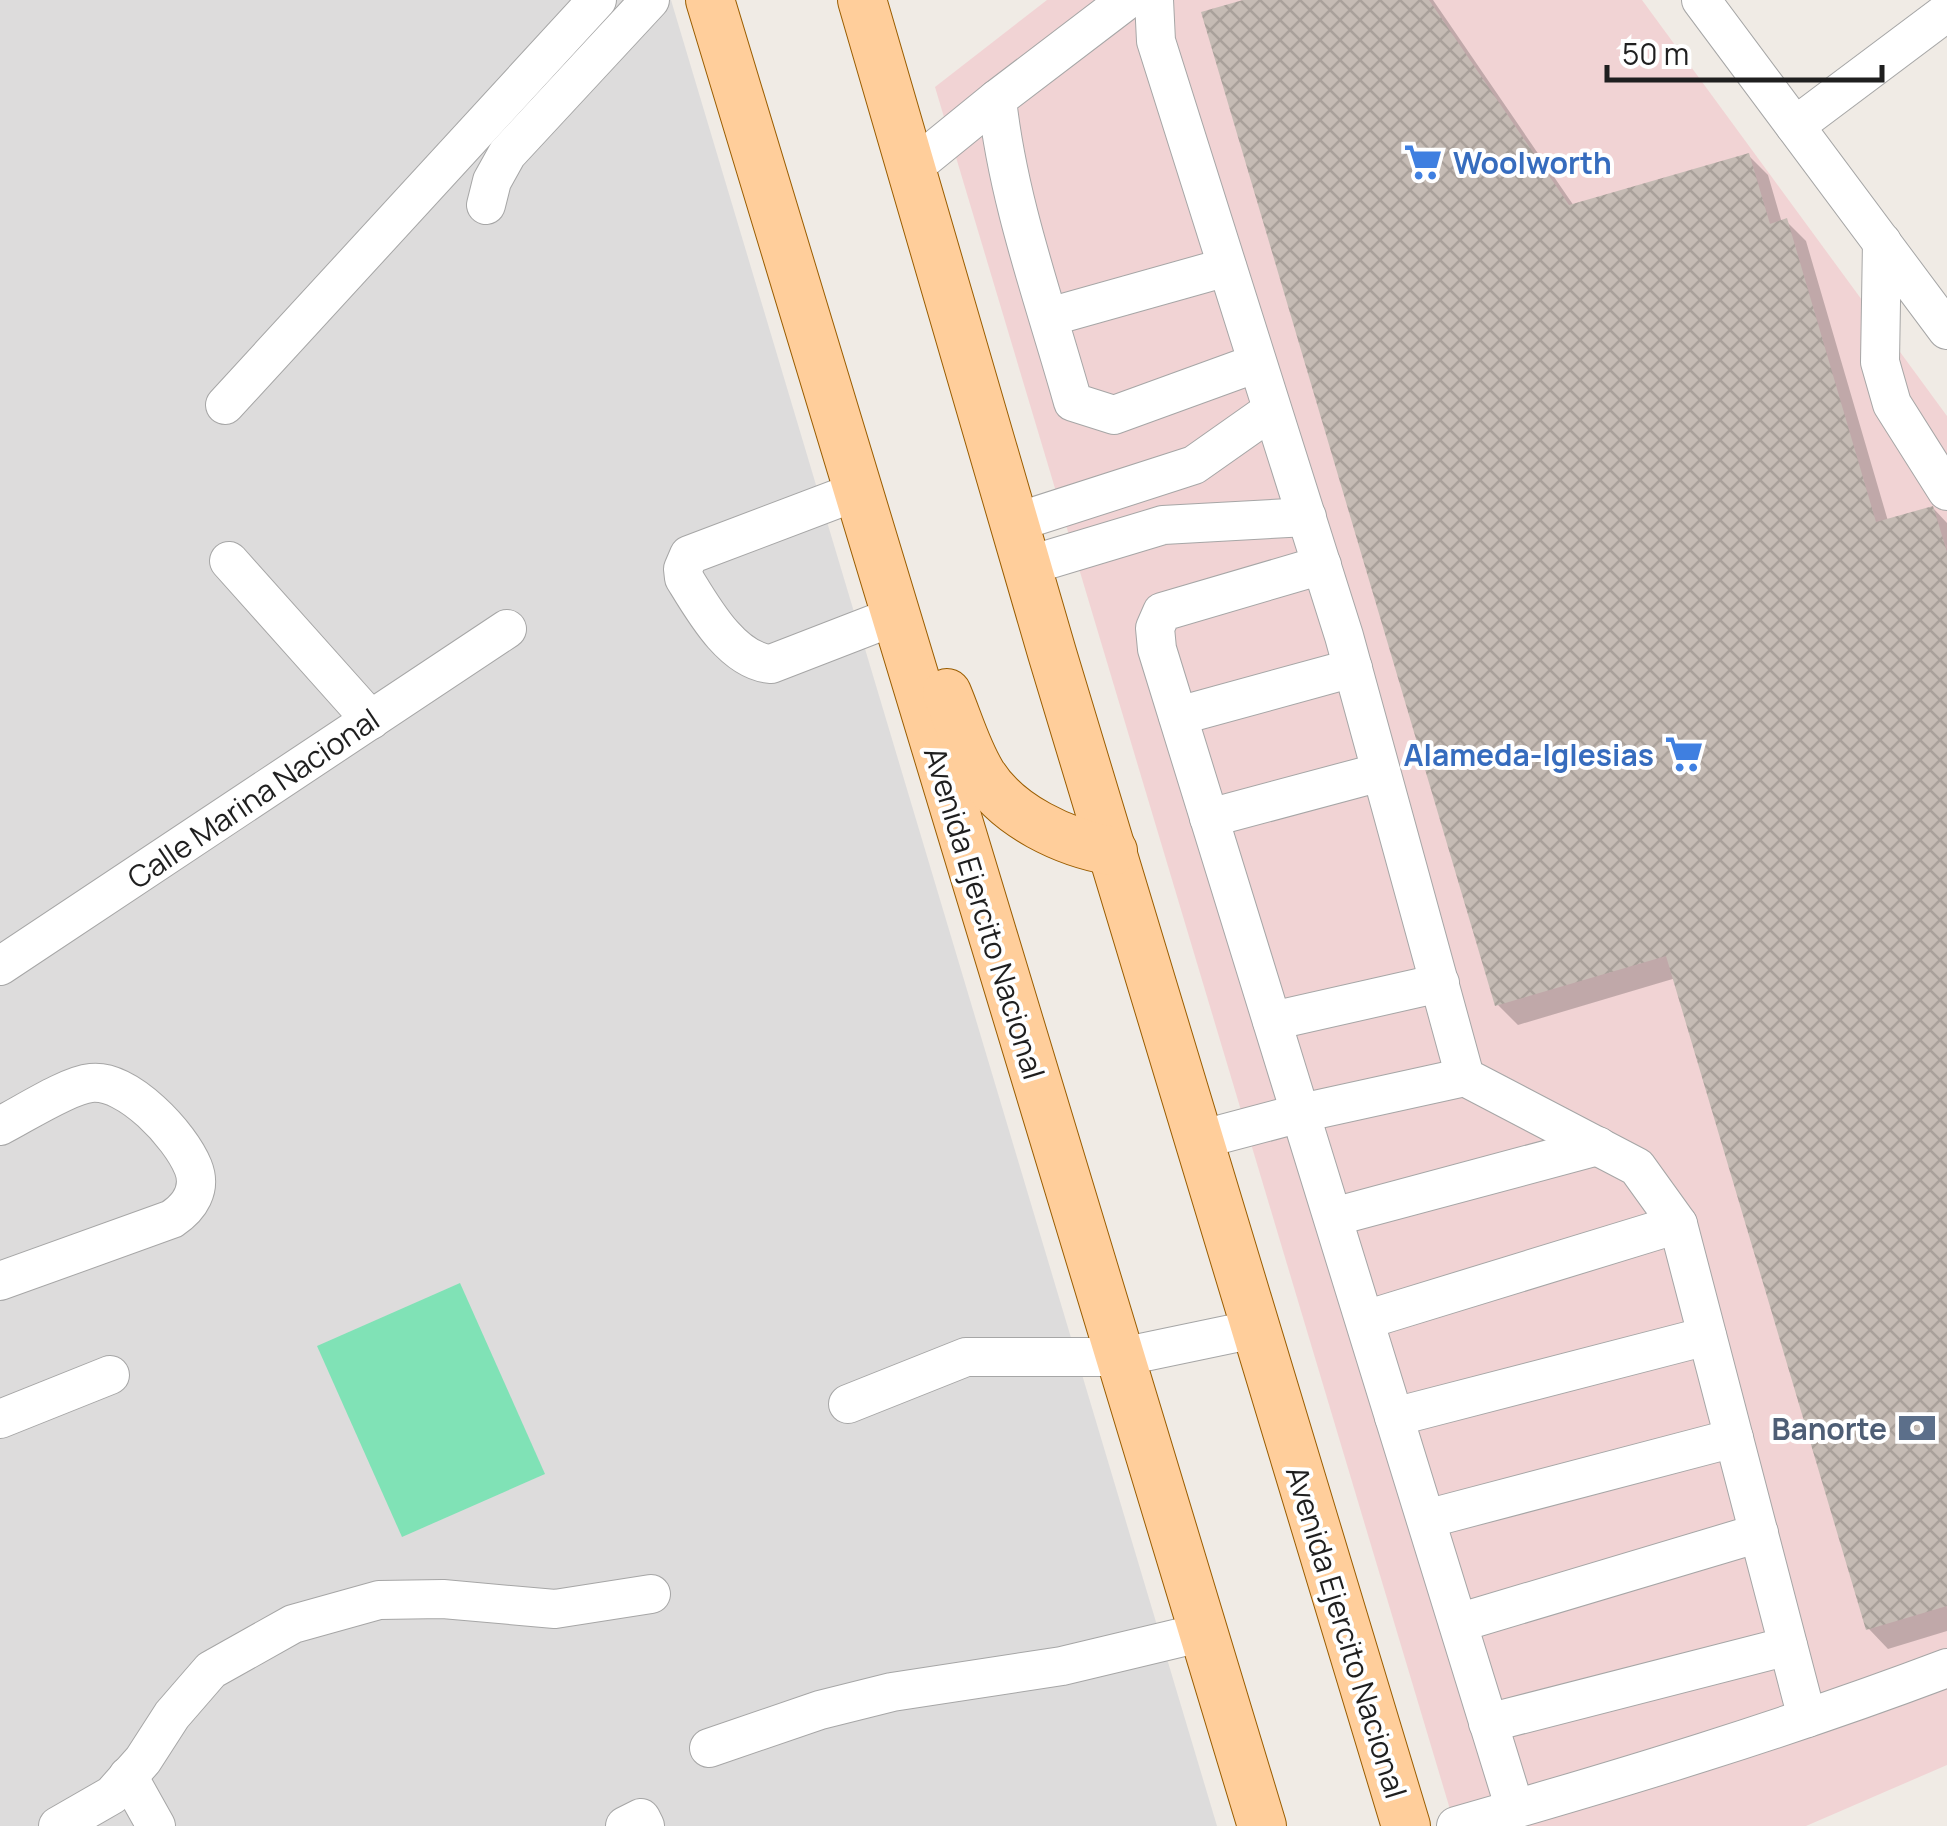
<svg xmlns="http://www.w3.org/2000/svg" width="1947" height="1826" font-family="Manrope,sans-serif">
<style>
.residential{fill:#dddcdc}
.commercial{fill:#f1d3d4}
.pitch{fill:#80e2b6}
.shadow{fill:#0003}
.building{fill:url(#building-cross-hatch)}
.lines{fill:none;stroke-linecap:round;stroke-linejoin:round}
.minor-casing{stroke:#a6a6a6;stroke-width:40}
.major-casing{stroke:#9a5d00;stroke-width:50}
.minor{stroke:#fff;stroke-width:38}
.major{stroke:#ffce9b;stroke-width:48}
.labels{text-anchor:middle;dominant-baseline:central;stroke-width:8;stroke-linejoin:round;paint-order:stroke}
.shop-label{font-size:30px;font-weight:bold;fill:#366cbe;stroke:#fff;text-anchor:start}
.street-label{font-size:30px;fill:#1f1f1f;stroke:#fff}
.service-label{font-size:30px;font-weight:bold;fill:#4e5e75;stroke:#fff;text-anchor:end}
</style>
<defs>
<pattern id="building-cross-hatch" width="8" height="8" patternUnits="userSpaceOnUse" patternTransform="scale(2.5)"><rect width="8" height="8" fill="#c5bbb4"/><path d="M0 0l8 8M0 8l8-8" fill="none" stroke="#a9a09a"/></pattern>
</defs>
<rect width="100%" height="100%" fill="#f0ebe5"/>
<!-- residential -->
<path class="residential" d="M0,0H671L1217,1826H0Z"/>
<!-- commercial -->
<path class="commercial" d="M1047,0H1642L1947,416V1765L1806,1826H1455L935,87Z"/>
<!-- pitch -->
<path class="pitch" d="M460,1283L545,1474L402,1537L317,1346Z"/>
<!-- shadow -->
<path class="shadow" d="M1252,0H1433L1574,206L1748,155L1768,175L1782,223L1786,221L1806,241L1888,521L1933,508L1947,523V1631L1888,1649L1869,1629L1676,978L1518,1025L1498,1005Z"/>
<!-- building -->
<path class="building" d="M1243,0H1429L1569,205L1749,153L1770,224L1787,218L1876,522L1933,506L1947,552V1606L1866,1630L1666,956L1495,1006L1201,12Z"/>
<g class="lines">
<!-- minor casing -->
<g class="minor-casing">
<g id="minor">
<path d="M1127,0L997,99C1008,202 1045,302 1073,402L1114,415L1257,363"/>
<path d="M1154,0L1156,41L1344,636L1465,1077L1637,1167L1678,1224L1807,1718"/>
<path d="M1701,0L1947,330"/>
<path d="M1795,126L1947,12"/>
<path d="M911,169L997,99"/>
<path d="M486,205L492,181L507,154L650,0"/>
<path d="M1882,242L1880,362L1892,404L1947,491"/>
<path d="M1049,317L1227,267"/>
<path d="M225,405L597,0"/>
<path d="M858,491L689,555L683,569L684,578C703,609 732,661 771,664L895,616"/>
<path d="M1014,523L1194,465L1272,410"/>
<path d="M229,561L371,720"/>
<path d="M1322,565L1162,612L1155,628L1157,649L1515,1809"/>
<path d="M1027,566L1163,525L1307,517"/>
<path d="M1178,716L1353,668"/>
<path d="M1209,818L1381,772"/>
<path d="M0,966L507,629"/>
<path d="M1272,1021L1440,983"/>
<path d="M0,1126C22,1115 68,1085 91,1083C128,1079 180,1135 193,1167C202,1189 190,1207 172,1219L0,1281"/>
<path d="M1199,1140L1301,1113L1465,1077"/>
<path d="M1333,1217L1598,1146"/>
<path d="M1365,1320L1678,1224"/>
<path d="M848,1404L966,1357H1121L1255,1329"/>
<path d="M1394,1417L1707,1336"/>
<path d="M0,1419L110,1375"/>
<path d="M1426,1519L1734,1438"/>
<path d="M1458,1623L1759,1533"/>
<path d="M1488,1723L1788,1646"/>
<path d="M709,1748L820,1710L892,1692L1062,1666L1204,1632"/>
<path d="M128,1776L156,1826"/>
<path d="M58,1826L112,1795L143,1760L172,1715L211,1670L293,1624L379,1600L443,1599L555,1609L651,1594"/>
<path d="M625,1826L641,1818L645,1826"/>
<path d="M1456,1826C1621,1779 1786,1729 1947,1668"/>
</g>
</g>
<!-- major casing -->
<g class="major-casing">
<g id="major">
<path d="M710,0L1262,1826"/>
<path d="M862,0L1052,653L1406,1826"/>
<path d="M947,693C958,719 966,748 981,773C1007,816 1065,843 1113,851"/>
</g>
</g>
<!-- minor -->
<use href="#minor" class="minor"/>
<!-- major -->
<use href="#major" class="major"/>
</g>
<!-- icons -->
<defs>
<g id="supermarket-bare" transform="scale(3)"><path d="M-6-5.5h2.5l.6 2H6L4.5 2H-2.5L-4.4-4H-6ZM-1.5 3.2a1.3 1.3 0 1 0 .1 0ZM3 3.2a1.3 1.3 0 1 0 .1 0Z" fill="#3f7fe0" stroke="#fff" stroke-width="2.5" paint-order="stroke"/></g>
<g id="bank-bare" transform="scale(3)"><path d="M-6-4H6V4H-6ZM0-2.3a2.3 2.3 0 1 0 0 4.6a2.3 2.3 0 1 0 0-4.6Z" fill="#5c6f8a" stroke="#fff" stroke-width="2.5" paint-order="stroke"/></g>
</defs>
<g fill-rule="evenodd">
<use href="#supermarket-bare" x="1423" y="162"/>
<use href="#supermarket-bare" x="1684" y="754"/>
<use href="#bank-bare" x="1917" y="1428"/>
</g>
<g class="labels">
<!-- shop labels -->
<g class="shop-label">
<text x="1453" y="162">Woolworth</text>
<text x="1654" y="754" text-anchor="end">Alameda-Iglesias</text>
</g>
<!-- street labels -->
<g class="street-label">
<text transform="translate(253 798) rotate(-34)">Calle Marina Nacional</text>
<text transform="translate(985 913) rotate(73)">Avenida Ejercito Nacional</text>
<text transform="translate(1347 1632) rotate(73)">Avenida Ejercito Nacional</text>
</g>
<!-- service labels -->
<g class="service-label">
<text x="1887" y="1428">Banorte</text>
</g>
</g>
<!-- scale -->
<path d="M1607 65v15h275v-15" fill="none" stroke="#1f1f1f" stroke-width="5"/>
<text x="1622" y="65" font-size="30" fill="#1f1f1f" stroke="#ffffff" stroke-width="8" paint-order="stroke">50 m</text>
</svg>
